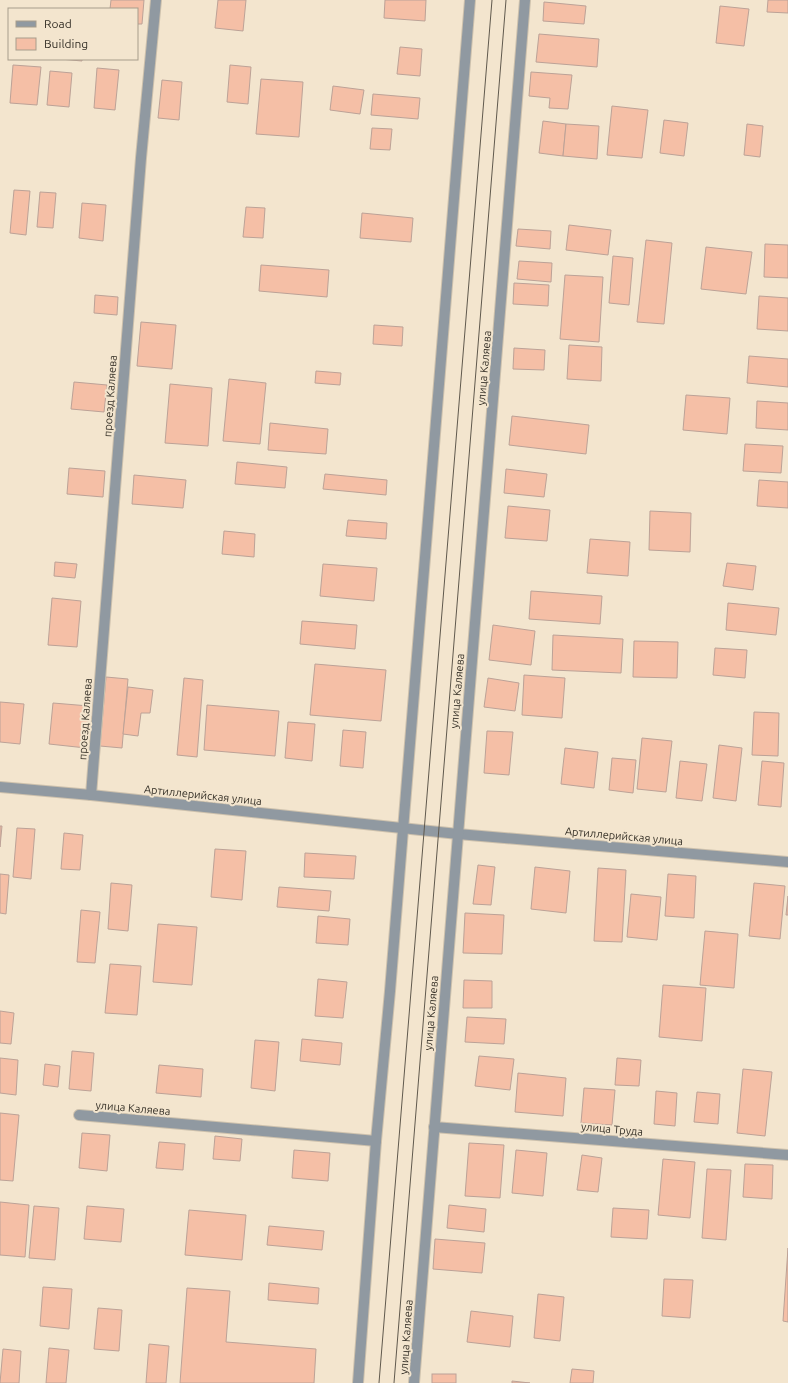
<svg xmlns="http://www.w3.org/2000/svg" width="788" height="1383" font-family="Ubuntu,sans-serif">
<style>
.building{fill:#f5bfa6;stroke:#bca297}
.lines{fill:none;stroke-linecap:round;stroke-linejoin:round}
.service-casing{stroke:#cdc1ad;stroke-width:12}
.minor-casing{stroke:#cdc1ad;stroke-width:12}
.service{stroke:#9099a1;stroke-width:10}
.minor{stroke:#9099a1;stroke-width:10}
.tram{stroke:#60594d;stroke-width:1}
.labels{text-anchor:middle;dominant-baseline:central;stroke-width:4;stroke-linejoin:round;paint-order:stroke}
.street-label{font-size:11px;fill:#353027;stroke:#f3e5ce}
</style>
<rect width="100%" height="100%" fill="#f3e5ce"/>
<!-- building -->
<g class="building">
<path d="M111,0H144L142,24H137V9H110Z"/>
<path d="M218,0H246L243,31L215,28Z"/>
<path d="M385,0H426L425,21L384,18Z"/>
<path d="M768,0H788V13L767,12Z"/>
<path d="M544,2L586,6L584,24L543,21Z"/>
<path d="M720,6L749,9L744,46L716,43Z"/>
<path d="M539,34L599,39L597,67L536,62Z"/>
<path d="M400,47L422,49L420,76L397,74Z"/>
<path d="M60,59H82V61Z"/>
<path d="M13,65L41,67L37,105L10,103Z"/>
<path d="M230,65L251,67L248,104L227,102Z"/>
<path d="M97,68L119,70L115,110L94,108Z"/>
<path d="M50,71L72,73L69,107L47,105Z"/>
<path d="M531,72L572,75L568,109L549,108L550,98L529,96Z"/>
<path d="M261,79L303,82L299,137L256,134Z"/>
<path d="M162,80L182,82L179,120L158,118Z"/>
<path d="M333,86L364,90L360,114L330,110Z"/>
<path d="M373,94L420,98L418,119L371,115Z"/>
<path d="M612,106L648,110L642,158L607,155Z"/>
<path d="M664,120L688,123L684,156L660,153Z"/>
<path d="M543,121L566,124L563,156L539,153Z"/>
<path d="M566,124L599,126L597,159L563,156Z"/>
<path d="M747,124L763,126L760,157L744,155Z"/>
<path d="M372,128L392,129L390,150L370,149Z"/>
<path d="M14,190L30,191L26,235L10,233Z"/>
<path d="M40,192L56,193L53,228L37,227Z"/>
<path d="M82,203L106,205L103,241L79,238Z"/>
<path d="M246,207L265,208L263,238L243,237Z"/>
<path d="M362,213L413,218L411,242L360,238Z"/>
<path d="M569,225L611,230L608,255L566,250Z"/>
<path d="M518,229L551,231L550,249L516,246Z"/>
<path d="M646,240L672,243L664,324L637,322Z"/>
<path d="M765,244L788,245V278L764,277Z"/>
<path d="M706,247L752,252L746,294L701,289Z"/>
<path d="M613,256L633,258L629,305L609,303Z"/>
<path d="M519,261L552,263L551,282L517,279Z"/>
<path d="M261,265L329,270L327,297L259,291Z"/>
<path d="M565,275L603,277L599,342L560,339Z"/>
<path d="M514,283L549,285L548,306L513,304Z"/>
<path d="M95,295L118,297L117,315L94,313Z"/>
<path d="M759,296L788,298V331L757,329Z"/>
<path d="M141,322L176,325L172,369L137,366Z"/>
<path d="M374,325L403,327L402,346L373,344Z"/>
<path d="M569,345L602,347L601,381L567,379Z"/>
<path d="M514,348L545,350L544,370L513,369Z"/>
<path d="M749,356L788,359V387L747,383Z"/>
<path d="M316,371L341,373L340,385L315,383Z"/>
<path d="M229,379L266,383L260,444L223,441Z"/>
<path d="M74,382L107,385L104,412L71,409Z"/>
<path d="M170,384L212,388L208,446L165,443Z"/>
<path d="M686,395L730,398L727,434L683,430Z"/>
<path d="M757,401L788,403V430L756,428Z"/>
<path d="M512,416L589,425L586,454L509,445Z"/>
<path d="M270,423L328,429L326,454L268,450Z"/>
<path d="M745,444L783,446L781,473L743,471Z"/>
<path d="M237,462L287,467L285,488L235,484Z"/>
<path d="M69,468L105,471L103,497L67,494Z"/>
<path d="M506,469L547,474L544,497L504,493Z"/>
<path d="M325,474L387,480L386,495L323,489Z"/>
<path d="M134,475L186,480L183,508L132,504Z"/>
<path d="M759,480L788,482V508L757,506Z"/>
<path d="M508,506L550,510L547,541L505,538Z"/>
<path d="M650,511L691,513L690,552L649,550Z"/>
<path d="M348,520L387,523L386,539L346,536Z"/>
<path d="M224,531L255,534L254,557L222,554Z"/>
<path d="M590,539L630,542L628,576L587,573Z"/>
<path d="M55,562L77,564L75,578L54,576Z"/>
<path d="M727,563L756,566L753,590L723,586Z"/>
<path d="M323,564L377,568L374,601L320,596Z"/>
<path d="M531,591L602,596L600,624L529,619Z"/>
<path d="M52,598L81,601L77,647L48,645Z"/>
<path d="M728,603L779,608L776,635L726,630Z"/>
<path d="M302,621L357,625L355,649L300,644Z"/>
<path d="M493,625L535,631L531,665L489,660Z"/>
<path d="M553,635L623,639L621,673L552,670Z"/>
<path d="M634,641L678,642L677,678L633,677Z"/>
<path d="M715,648L747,650L745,678L713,675Z"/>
<path d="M315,664L386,670L381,721L310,715Z"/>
<path d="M524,675L565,678L562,718L522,715Z"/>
<path d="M106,677L128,679L122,748L100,746Z"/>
<path d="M184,678L203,680L197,757L177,755Z"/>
<path d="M488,678L519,683L515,711L484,707Z"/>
<path d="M128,687L153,690L150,713H141L138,736L123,734Z"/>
<path d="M0,702L24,704L20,744L0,742Z"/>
<path d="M53,703L89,706L86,748L49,744Z"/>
<path d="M207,705L279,711L275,756L204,750Z"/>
<path d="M754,712L779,713L778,756L752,755Z"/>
<path d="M288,722L315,724L312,761L285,758Z"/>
<path d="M343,730L366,732L363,768L340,766Z"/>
<path d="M487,731L513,732L509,775L484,773Z"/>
<path d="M642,738L672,741L666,792L637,789Z"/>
<path d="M719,745L742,748L736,801L713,798Z"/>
<path d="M565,748L598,752L594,788L561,784Z"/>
<path d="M612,758L636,760L633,793L609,790Z"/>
<path d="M680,761L707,764L702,801L676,798Z"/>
<path d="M762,761L784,763L781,807L758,805Z"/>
<path d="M0,826H2L0,847Z"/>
<path d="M17,828L35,829L31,879L13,877Z"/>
<path d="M64,833L83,835L80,870L61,869Z"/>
<path d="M215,849L246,851L242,900L211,897Z"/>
<path d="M305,853L356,856L354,879L304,877Z"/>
<path d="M478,865L495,867L491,905L473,904Z"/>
<path d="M535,867L570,871L566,913L531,909Z"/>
<path d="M598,868L626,870L622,942L594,941Z"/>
<path d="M0,874L9,875L6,914L0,913Z"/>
<path d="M668,874L696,876L694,918L665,916Z"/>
<path d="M111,883L132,885L128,931L108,929Z"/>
<path d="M754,883L785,886L780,939L749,936Z"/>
<path d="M279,887L331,891L329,911L277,907Z"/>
<path d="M631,894L661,897L657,940L627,937Z"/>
<path d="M788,896V915H786Z"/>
<path d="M81,910L100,912L95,963L77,962Z"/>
<path d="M465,913L504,915L502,954L463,953Z"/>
<path d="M318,916L350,919L348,945L316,943Z"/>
<path d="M158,924L197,927L192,985L153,982Z"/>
<path d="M705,931L738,934L734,988L700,985Z"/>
<path d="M110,964L141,966L137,1015L105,1013Z"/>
<path d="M318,979L347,982L343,1018L315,1016Z"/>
<path d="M464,980L492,981V1008H463Z"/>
<path d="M663,985L706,988L702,1041L659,1037Z"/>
<path d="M0,1011L14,1013L11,1044L0,1043Z"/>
<path d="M467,1017L506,1019L504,1044L465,1042Z"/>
<path d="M302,1039L342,1043L340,1065L300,1061Z"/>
<path d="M255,1040L279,1042L275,1091L251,1088Z"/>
<path d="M72,1051L94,1053L91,1091L69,1089Z"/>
<path d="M479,1056L514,1059L510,1090L475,1086Z"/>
<path d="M0,1058L18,1060L16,1095L0,1093Z"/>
<path d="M617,1058L641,1060L639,1086L615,1085Z"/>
<path d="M45,1064L60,1066L58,1087L43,1085Z"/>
<path d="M159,1065L203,1069L201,1097L156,1093Z"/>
<path d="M743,1069L772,1072L765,1136L737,1133Z"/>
<path d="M518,1073L566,1078L563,1116L515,1112Z"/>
<path d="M584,1088L615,1090L612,1125L581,1123Z"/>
<path d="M656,1091L677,1093L675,1126L654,1124Z"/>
<path d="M697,1092L720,1094L718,1124L694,1122Z"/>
<path d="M0,1113L19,1115L13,1181L0,1180Z"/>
<path d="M82,1133L110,1135L107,1171L79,1168Z"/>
<path d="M215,1136L242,1139L240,1161L213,1159Z"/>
<path d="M159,1142L185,1144L183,1170L156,1168Z"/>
<path d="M469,1143L504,1145L500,1198L465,1196Z"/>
<path d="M294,1150L330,1153L328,1181L292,1178Z"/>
<path d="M516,1150L547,1153L543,1196L512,1193Z"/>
<path d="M582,1155L602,1158L598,1192L577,1190Z"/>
<path d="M663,1159L695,1162L690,1218L658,1215Z"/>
<path d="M745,1164L773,1165L772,1199L743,1197Z"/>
<path d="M707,1169L731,1170L726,1240L702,1238Z"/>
<path d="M0,1202L29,1205L25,1257L0,1255Z"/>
<path d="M449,1205L486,1209L484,1232L447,1228Z"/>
<path d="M34,1206L59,1208L55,1260L29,1258Z"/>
<path d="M87,1206L124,1209L121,1242L84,1239Z"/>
<path d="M613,1208L649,1210L647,1239L611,1237Z"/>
<path d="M189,1210L246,1215L242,1260L185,1255Z"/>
<path d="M269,1226L324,1231L322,1250L267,1245Z"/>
<path d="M435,1239L485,1243L482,1273L433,1269Z"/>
<path d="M788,1248V1322L783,1321Z"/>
<path d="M664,1279L693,1280L690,1318L662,1316Z"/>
<path d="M269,1283L319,1288L318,1304L268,1300Z"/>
<path d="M43,1287L72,1289L69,1329L40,1326Z"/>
<path d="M187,1288L230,1291L226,1342L316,1349L314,1383H180Z"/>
<path d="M538,1294L564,1297L560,1341L534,1338Z"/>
<path d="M98,1308L122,1310L119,1351L94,1349Z"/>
<path d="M471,1311L513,1316L510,1347L467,1342Z"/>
<path d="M149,1344L169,1346L166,1383H146Z"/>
<path d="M49,1348L69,1350L66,1383H46Z"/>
<path d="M3,1349L21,1351L19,1383H0Z"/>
<path d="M572,1369L594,1371L593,1383H570Z"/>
<rect x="432" y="1374" width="24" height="9"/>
<path d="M512,1381L530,1383H512Z"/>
</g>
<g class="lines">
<!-- service casing -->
<g class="service-casing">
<path id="service" d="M79,1115L376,1141"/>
</g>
<!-- minor casing -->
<g class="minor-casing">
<g id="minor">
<path d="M0,787L91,795L458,834L788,862"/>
<path d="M91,795L141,158L156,0"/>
<path d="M434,1127L788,1155"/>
<path d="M358,1383L376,1141L390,991L470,0"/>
<path d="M414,1383L525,0"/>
</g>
</g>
<!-- service -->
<use href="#service" class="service"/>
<!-- minor -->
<use href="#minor" class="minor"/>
<!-- tram -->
<g class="tram">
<path d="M379,1383L492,0"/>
<path d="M394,1383L506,0"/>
</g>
</g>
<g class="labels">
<!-- street labels -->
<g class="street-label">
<text transform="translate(484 368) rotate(-85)">улица Каляева</text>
<text transform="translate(110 396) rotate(-86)">проезд Каляева</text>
<text transform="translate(457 691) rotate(-85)">улица Каляева</text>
<text transform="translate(85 719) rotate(-86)">проезд Каляева</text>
<text transform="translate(203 795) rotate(6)">Артиллерийская улица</text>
<text transform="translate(624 836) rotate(5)">Артиллерийская улица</text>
<text transform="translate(431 1013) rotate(-85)">улица Каляева</text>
<text transform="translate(133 1108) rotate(5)">улица Каляева</text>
<text transform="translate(612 1129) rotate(5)">улица Труда</text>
<text transform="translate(406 1337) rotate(-86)">улица Каляева</text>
</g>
</g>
<!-- legend -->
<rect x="8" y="8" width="130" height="52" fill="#f3e5ce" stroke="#a79d8b"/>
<rect x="16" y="21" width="20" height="6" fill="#9099a1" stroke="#a79d8b"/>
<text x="44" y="28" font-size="12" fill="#353027">Road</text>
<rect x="16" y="38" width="20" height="12" fill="#f5bfa6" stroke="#a79d8b"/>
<text x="44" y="48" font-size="12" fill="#353027">Building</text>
</svg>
